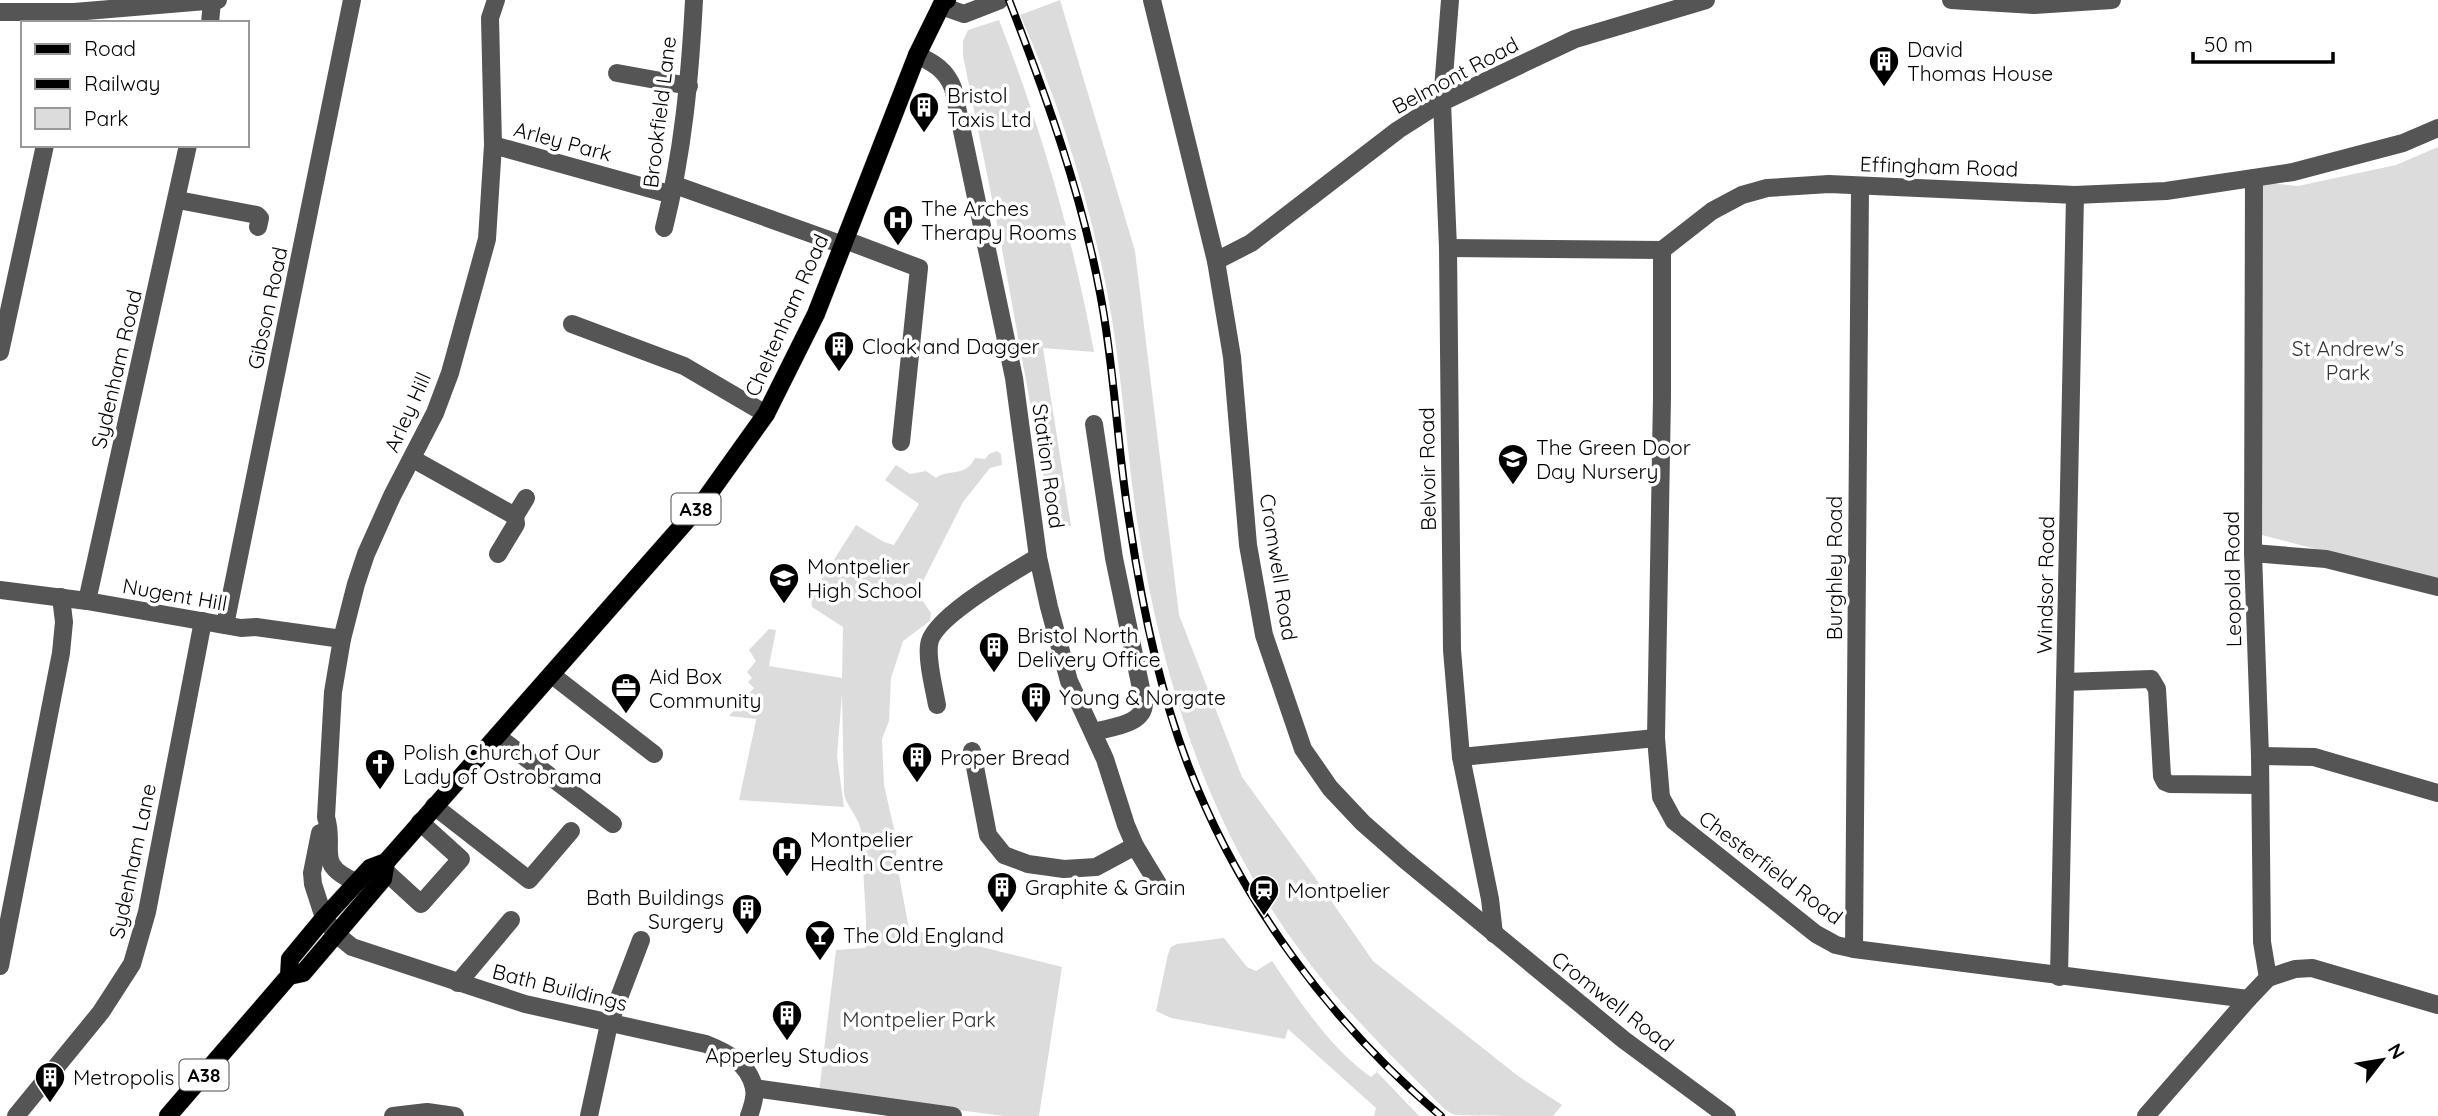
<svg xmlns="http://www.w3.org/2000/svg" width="2438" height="1116" font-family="Quicksand,sans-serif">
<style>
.green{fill:#dcdcdc}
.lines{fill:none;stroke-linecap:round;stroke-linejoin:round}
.major-casing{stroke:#dbdbdb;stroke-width:19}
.minor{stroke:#555;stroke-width:18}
.major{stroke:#000;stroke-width:18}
.rail-casing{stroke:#000;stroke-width:8}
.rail{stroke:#fff;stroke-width:5;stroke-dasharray:16;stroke-linecap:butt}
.labels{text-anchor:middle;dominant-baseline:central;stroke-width:7;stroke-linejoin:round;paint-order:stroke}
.shield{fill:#fff;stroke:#4c4c4c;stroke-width:2}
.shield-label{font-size:19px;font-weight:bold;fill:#000}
.poi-label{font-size:21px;fill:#000;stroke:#fff;text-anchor:start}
.street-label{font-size:21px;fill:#000;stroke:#fff}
.park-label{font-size:21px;fill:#333;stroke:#fff}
</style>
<rect width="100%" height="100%" fill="#fff"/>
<!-- green -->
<g class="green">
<path d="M1060,0L1135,251L1179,615L1242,777L1314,876L1373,961L1518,1076L1562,1105L1553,1116C1536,1116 1465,1116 1455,1115C1444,1111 1433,1097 1425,1089C1405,1069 1384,1049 1365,1028C1228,884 1169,719 1138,527C1126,449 1122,369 1107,291C1088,197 1060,104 1020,15Z"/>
<path d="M999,20C1041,128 1073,238 1094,352L1043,348L1071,526L1053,528L1000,238L963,56V41L968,30Z"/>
<path d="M2438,147V581L2258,534L2259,182L2298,186L2396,165Z"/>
<path d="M997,451L1001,454L1002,465L990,468L963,502L917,593L931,613L930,621L903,641L891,678L889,721L882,739L884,785L897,842L896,859L909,929L1062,967L1039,1116H1004L819,1092L836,950L865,948L866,921L861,830C857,814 845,805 844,792L842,694L837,756L844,807L739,800L757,716L756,719L729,716L754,688L748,682L752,678L747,672L756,661L749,650L769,629L776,630L769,666L842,678L843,627L812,607L811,596L856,525L884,542L894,545L919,504L885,480L896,465L910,474L926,471L936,478C949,468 965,478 975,458L985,459L989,454Z"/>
<path d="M1224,938L1247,967L1256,971L1272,961C1300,1002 1330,1048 1371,1077L1377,1072L1419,1116H1374L1376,1108L1288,1029L1285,1039L1171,1018L1156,1011L1168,954L1171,947L1177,944Z"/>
</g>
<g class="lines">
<!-- major casing -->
<g class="major-casing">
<g id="major">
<path d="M289,976L303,973L383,879L386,862"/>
<path d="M168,1116L289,976L290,959L324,918L370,868L386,862L681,527L706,498L766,414L816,314L917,55L943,2L947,0"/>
</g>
</g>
<!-- minor -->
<g class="minor">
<path d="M1152,0L1216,261L1232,357L1248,545L1264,635L1303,749L1330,788L1363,823L1404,859L1624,1040L1727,1116"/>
<path d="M1450,0L1442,102L1448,248L1452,650L1461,757L1490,899L1494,934"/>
<path d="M1951,0L2034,5L2112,0"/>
<path d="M941,6L964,14L1000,0"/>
<path d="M0,12H74L218,0"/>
<path d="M210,23L212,1"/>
<path d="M917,55C934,63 946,70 953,88L1014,378L1038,557L1049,607L1069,681L1105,759L1126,825L1135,846L1158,884"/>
<path d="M617,73L689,86"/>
<path d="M493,145L662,192"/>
<path d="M2254,178L2253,553L2260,756L2262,942L2268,978"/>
<path d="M675,185L843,245"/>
<path d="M178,200L257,215L260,218L258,227"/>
<path d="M664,228C683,153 690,77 694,0"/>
<path d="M845,240L919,268L901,442"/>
<path d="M1448,248L1662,250L1712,211L1742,195L1767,188L1829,184L2075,195L2166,191L2293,172L2403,143L2438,128"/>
<path d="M1662,250V397L1656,738L1661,797L1674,821L1816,934L1836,945L1854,949L2248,999"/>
<path d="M1216,261L1251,243L1398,130L1442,102L1575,39L1706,0"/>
<path d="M572,324L684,366L766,414"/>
<path d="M0,352L45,145"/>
<path d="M413,459L515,516L526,498"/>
<path d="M2253,553L2326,559L2438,587"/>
<path d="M498,554L516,524L515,516"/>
<path d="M0,590L87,601L241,628L256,627L342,639"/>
<path d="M87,601L188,145"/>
<path d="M225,625L352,0"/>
<path d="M552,675L654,754"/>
<path d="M2065,682L2151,679L2157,689L2162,776L2165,782L2170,784L2260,785"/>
<path d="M937,705C934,688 927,662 929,645C931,618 1015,571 1038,557"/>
<path d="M1094,732C1111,727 1144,725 1144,703L1114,558L1094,424"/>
<path d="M497,736L613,824"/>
<path d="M972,751L988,835L1004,855L1028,864L1064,869L1096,867L1135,846"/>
<path d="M2260,756L2314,757L2438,793"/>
<path d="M1461,757L1656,738"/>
<path d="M434,806L529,880L571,831"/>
<path d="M320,833L312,873L313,884L324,918L336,934L352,947L525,1004L706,1044C726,1052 749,1063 754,1088C756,1097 752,1108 749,1116"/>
<path d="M385,871L421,904L461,859L420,822"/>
<path d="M356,882C314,864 336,850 326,817L333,692L342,639L356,584L366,554L392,496L435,413L450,373L487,239L493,145L490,18L496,0"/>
<path d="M1854,949L1860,186"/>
<path d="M0,966L61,653L64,622L61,597"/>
<path d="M2059,977L2075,195"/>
<path d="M458,983L511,920"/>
<path d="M754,1088L953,1116"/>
<path d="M16,1116L101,1012L132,964L147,912L203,621"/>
<path d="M393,1116L427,1112L455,1116"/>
<path d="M589,1116L609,1024L641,940"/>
<path d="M2146,1116L2248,999L2268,978L2295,969L2312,968L2438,1005"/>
</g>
<!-- major -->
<use href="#major" class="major"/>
<!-- rail casing -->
<g class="rail-casing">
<path id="rail" d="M1009,0C1046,96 1081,192 1100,293C1115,370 1117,449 1130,526C1142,606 1159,689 1188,765C1240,901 1330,1022 1441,1116"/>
</g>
<!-- rail -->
<use href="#rail" class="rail"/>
</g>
<!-- icons -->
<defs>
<g id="building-pin" transform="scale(1.575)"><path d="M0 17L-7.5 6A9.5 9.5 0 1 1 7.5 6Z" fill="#000" stroke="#fff"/><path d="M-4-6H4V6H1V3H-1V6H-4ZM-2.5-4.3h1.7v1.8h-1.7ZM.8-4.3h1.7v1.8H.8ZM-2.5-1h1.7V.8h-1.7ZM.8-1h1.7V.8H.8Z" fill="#fff"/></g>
<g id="hospital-pin" transform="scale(1.575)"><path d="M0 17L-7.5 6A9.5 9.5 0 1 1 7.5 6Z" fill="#000" stroke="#fff"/><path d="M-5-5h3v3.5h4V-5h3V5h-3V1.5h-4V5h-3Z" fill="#fff"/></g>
<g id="school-pin" transform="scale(1.575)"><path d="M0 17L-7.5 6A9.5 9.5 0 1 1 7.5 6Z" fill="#000" stroke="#fff"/><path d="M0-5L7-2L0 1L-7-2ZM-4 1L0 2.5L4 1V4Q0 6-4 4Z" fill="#fff"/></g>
<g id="office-pin" transform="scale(1.575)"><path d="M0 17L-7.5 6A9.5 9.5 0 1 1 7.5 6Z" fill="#000" stroke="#fff"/><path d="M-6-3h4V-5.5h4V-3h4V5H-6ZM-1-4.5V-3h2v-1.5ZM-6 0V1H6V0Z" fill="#fff"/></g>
<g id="church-pin" transform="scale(1.575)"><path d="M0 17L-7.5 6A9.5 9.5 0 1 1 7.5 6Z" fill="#000" stroke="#fff"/><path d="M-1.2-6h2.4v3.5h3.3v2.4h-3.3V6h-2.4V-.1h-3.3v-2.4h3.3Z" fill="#fff"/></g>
<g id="station-pin" transform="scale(1.575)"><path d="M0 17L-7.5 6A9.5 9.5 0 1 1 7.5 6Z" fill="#000" stroke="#fff"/><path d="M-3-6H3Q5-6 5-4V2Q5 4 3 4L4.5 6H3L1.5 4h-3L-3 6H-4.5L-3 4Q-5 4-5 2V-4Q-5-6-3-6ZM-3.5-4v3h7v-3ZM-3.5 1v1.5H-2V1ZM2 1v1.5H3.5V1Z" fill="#fff"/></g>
<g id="bar-pin" transform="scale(1.575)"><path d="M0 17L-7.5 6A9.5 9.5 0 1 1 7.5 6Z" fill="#000" stroke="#fff"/><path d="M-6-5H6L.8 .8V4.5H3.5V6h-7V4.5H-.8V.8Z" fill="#fff"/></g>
</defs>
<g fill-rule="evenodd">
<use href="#building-pin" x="1884" y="61"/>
<use href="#building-pin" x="924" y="107"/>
<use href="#hospital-pin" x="898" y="220"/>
<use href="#building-pin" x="839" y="346"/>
<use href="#school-pin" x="1513" y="459"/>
<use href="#school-pin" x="784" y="578"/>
<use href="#building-pin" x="994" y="647"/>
<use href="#office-pin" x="626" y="688"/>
<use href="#building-pin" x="1036" y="697"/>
<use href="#building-pin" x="917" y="757"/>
<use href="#church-pin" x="380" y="764"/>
<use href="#hospital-pin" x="787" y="851"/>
<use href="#building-pin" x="1002" y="887"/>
<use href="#station-pin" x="1264" y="890"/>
<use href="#building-pin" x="747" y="909"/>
<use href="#bar-pin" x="820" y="935"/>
<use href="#building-pin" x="787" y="1015"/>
<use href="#building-pin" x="50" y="1077"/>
</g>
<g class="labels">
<!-- shield labels -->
<g class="shield">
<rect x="671.5" y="493.5" width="49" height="31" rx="5"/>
<rect x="179.5" y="1059.5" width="49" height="31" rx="5"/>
</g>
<g class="shield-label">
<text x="696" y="509">A38</text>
<text x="204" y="1075">A38</text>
</g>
<!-- poi labels -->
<g class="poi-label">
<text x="1907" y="49">David<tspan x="1907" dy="24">Thomas House</tspan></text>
<text x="947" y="95">Bristol<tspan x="947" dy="24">Taxis Ltd</tspan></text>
<text x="921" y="208">The Arches<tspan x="921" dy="24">Therapy Rooms</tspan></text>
<text x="862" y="346">Cloak and Dagger</text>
<text x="1536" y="447">The Green Door<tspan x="1536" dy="24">Day Nursery</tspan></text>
<text x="807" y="566">Montpelier<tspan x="807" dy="24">High School</tspan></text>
<text x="1017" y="635">Bristol North<tspan x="1017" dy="24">Delivery Office</tspan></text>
<text x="649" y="676">Aid Box<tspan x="649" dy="24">Community</tspan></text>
<text x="1059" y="697">Young &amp; Norgate</text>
<text x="403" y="752">Polish Church of Our<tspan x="403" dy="24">Lady of Ostrobrama</tspan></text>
<text x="940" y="757">Proper Bread</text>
<text x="810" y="839">Montpelier<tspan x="810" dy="24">Health Centre</tspan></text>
<text x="1025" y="887">Graphite &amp; Grain</text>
<text x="1287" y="890">Montpelier</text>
<text x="724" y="897" text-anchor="end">Bath Buildings<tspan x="724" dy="24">Surgery</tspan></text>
<text x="843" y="935">The Old England</text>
<text x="787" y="1055" text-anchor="middle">Apperley Studios</text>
<text x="73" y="1077">Metropolis</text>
</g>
<!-- street labels -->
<g class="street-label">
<text transform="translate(1455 75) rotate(-28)">Belmont Road</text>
<text transform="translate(659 112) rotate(-83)">Brookfield Lane</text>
<text transform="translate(563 141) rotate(15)">Arley Park</text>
<text transform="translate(1939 166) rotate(2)">Effingham Road</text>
<text transform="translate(267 308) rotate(-78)">Gibson Road</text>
<text transform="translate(786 315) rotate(-66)">Cheltenham Road</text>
<text transform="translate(116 369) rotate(-77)">Sydenham Road</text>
<text transform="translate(407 412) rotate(-66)">Arley Hill</text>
<text transform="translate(1049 466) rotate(82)">Station Road</text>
<text transform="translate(1427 469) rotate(-91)">Belvoir Road</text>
<text transform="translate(1279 567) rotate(81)">Cromwell Road</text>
<text transform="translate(1834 568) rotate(-90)">Burghley Road</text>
<text transform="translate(2232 579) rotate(-91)">Leopold Road</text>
<text transform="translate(2045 585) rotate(-89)">Windsor Road</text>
<text transform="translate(175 594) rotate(10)">Nugent Hill</text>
<text transform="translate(132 861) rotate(-78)">Sydenham Lane</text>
<text transform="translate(1771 867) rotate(37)">Chesterfield Road</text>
<text transform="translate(560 987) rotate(14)">Bath Buildings</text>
<text transform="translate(1613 1001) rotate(38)">Cromwell Road</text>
</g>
<!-- park labels -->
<g class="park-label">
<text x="2348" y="348">St Andrew's<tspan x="2348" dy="24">Park</tspan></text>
<text x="919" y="1019">Montpelier Park</text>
</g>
</g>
<!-- legend -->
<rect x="21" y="21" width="228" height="126" fill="#ffffff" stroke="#999999" stroke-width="2"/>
<rect x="35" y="44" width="35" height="10" fill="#000000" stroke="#999999" stroke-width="2"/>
<text x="84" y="56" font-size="21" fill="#000000">Road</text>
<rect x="35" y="79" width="35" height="10" fill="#000000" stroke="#999999" stroke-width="2"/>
<text x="84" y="91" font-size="21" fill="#000000">Railway</text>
<rect x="35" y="108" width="35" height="21" fill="#dcdcdc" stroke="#999999" stroke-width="2"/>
<text x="84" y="126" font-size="21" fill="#000000">Park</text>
<!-- north arrow -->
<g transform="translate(2382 1060) rotate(59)" stroke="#ffffff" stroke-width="5" paint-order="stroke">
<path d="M0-5L12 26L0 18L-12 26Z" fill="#000000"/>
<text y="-10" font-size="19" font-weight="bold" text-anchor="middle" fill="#000000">N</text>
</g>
<!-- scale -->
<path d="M2193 52v10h140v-10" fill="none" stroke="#000000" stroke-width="3.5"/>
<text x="2204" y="52" font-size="21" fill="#000000" stroke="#ffffff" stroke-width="5" paint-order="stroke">50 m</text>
</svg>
